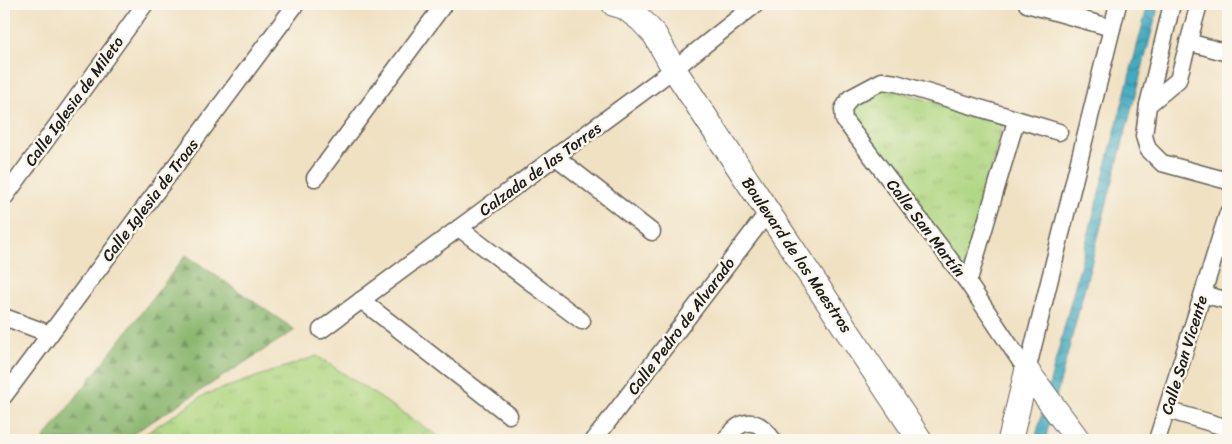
<svg xmlns="http://www.w3.org/2000/svg" width="1232" height="444" font-family="Sriracha,sans-serif">
<style>
.grass{fill:url(#grass-tufts);stroke:#65784e}
.forest{fill:url(#forest-firs);stroke:#536945}
.water{fill:url(#water-waves);stroke:#2f636e}
.lines{fill:none;stroke-linecap:round;stroke-linejoin:round}
.minor-casing{stroke:#666156;stroke-width:19}
.secondary-casing{stroke:#666156;stroke-width:26}
.minor{stroke:#fff;stroke-width:16}
.secondary{stroke:#fff;stroke-width:24}
.labels{text-anchor:middle;dominant-baseline:central;stroke-width:5;stroke-linejoin:round;paint-order:stroke}
.street-label{font-size:16px;fill:#1c1c1c;stroke:#fbf7ec}
</style>
<defs>
<pattern id="grass-tufts" width="24" height="20" patternUnits="userSpaceOnUse" patternTransform="scale(1.25)"><rect width="24" height="20" fill="#aed580"/><path d="M3 7l-1-3M5 7V3M7 7l1-3M15 17l-1-3M17 17v-4M19 17l1-3" fill="none" stroke="#95b66e"/></pattern>
<pattern id="forest-firs" width="22" height="20" patternUnits="userSpaceOnUse" patternTransform="scale(1.25)"><rect width="22" height="20" fill="#8ab66e"/><path d="M5 1l3.5 6h-7zM16 11l3.5 6h-7z" fill="#70935a"/></pattern>
<pattern id="water-waves" width="16" height="10" patternUnits="userSpaceOnUse" patternTransform="scale(1.25)"><rect width="16" height="10" fill="#42aac1"/><path d="M0 5q4-4 8 0t8 0" fill="none" stroke="#368a9c"/></pattern>
</defs>
<rect width="100%" height="100%" fill="#fbf7ec"/>
<filter id="ink" filterUnits="userSpaceOnUse"><feTurbulence type="fractalNoise" baseFrequency=".02" numOctaves="2"/><feDisplacementMap in="SourceGraphic" scale="10" xChannelSelector="R" yChannelSelector="G"/><feConvolveMatrix kernelMatrix="1 2 1 2 8 2 1 2 1" color-interpolation-filters="sRGB"/></filter>
<filter id="wash" filterUnits="userSpaceOnUse"><feTurbulence type="fractalNoise" baseFrequency=".0096" numOctaves="4" result="noise"/><feDisplacementMap in="SourceGraphic" scale="20" xChannelSelector="R" yChannelSelector="G"/><feGaussianBlur stdDeviation="1.12" result="paint"/><feColorMatrix in="noise" values="0 0 0 0 0 0 0 0 0 0 0 0 0 0 0 0 0 1.4 0 .05"/><feComposite in="paint" operator="in"/></filter>
<g filter="url(#wash)">
<rect width="100%" height="100%" fill="#f0e1c3"/>
<!-- grass -->
<g class="grass">
<path d="M883,87L1003,123L964,270L850,120L848,111L856,102Z"/>
<path d="M317,356L444,440H136L204,395Z"/>
</g>
<!-- forest -->
<path class="forest" d="M186,255L295,330L123,440H43Z"/>
<!-- water -->
<path class="water" d="M1148,4H1159L1045,440H1035Z"/>
</g>
<g filter="url(#ink)">
<g class="lines">
<!-- minor casing -->
<g class="minor-casing">
<g id="minor">
<path d="M1027,4L1112,28"/>
<path d="M1172,4L1148,105L1144,136L1148,149L1162,163L1228,181"/>
<path d="M1188,42L1228,53"/>
<path d="M1148,105L1178,80L1199,4"/>
<path d="M556,157L652,232"/>
<path d="M315,178L444,4"/>
<path d="M4,198L145,4"/>
<path d="M459,228L582,321"/>
<path d="M968,283L1016,121"/>
<path d="M1203,294L1228,301"/>
<path d="M361,300L509,415"/>
<path d="M4,317L50,334"/>
<path d="M321,330L674,69L756,4"/>
<path d="M1027,371L968,283L844,120L843,109L850,98L882,81L896,83L1059,132"/>
<path d="M1027,371L1118,4"/>
<path d="M4,396L296,4"/>
<path d="M1167,410L1228,428"/>
<path d="M594,440L768,212"/>
<path d="M725,440C741,418 757,416 773,440"/>
<path d="M1157,440L1228,213"/>
</g>
</g>
<!-- secondary casing -->
<g class="secondary-casing">
<g id="secondary">
<path d="M614,4L624,7L641,20L655,35L674,69L768,212L920,440"/>
<path d="M1027,371L1078,440"/>
<path d="M1010,440L1027,371"/>
</g>
</g>
<!-- minor -->
<use href="#minor" class="minor"/>
<!-- secondary -->
<use href="#secondary" class="secondary"/>
</g>
</g>
<g class="labels">
<!-- street labels -->
<g class="street-label">
<text transform="translate(74 101) rotate(-54)">Calle Iglesia de Mileto</text>
<text transform="translate(540 169) rotate(-36)">Calzada de las Torres</text>
<text transform="translate(150 200) rotate(-53)">Calle Iglesia de Troas</text>
<text transform="translate(926 228) rotate(53)">Calle San Martín</text>
<text transform="translate(797 255) rotate(56)">Boulevard de los Maestros</text>
<text transform="translate(681 326) rotate(-53)">Calle Pedro de Alvarado</text>
<text transform="translate(1184 355) rotate(-73)">Calle San Vicente</text>
</g>
</g>
<!-- margin -->
<rect width="1232" height="444" fill="none" stroke="#fbf7ec" stroke-width="20"/>
</svg>
